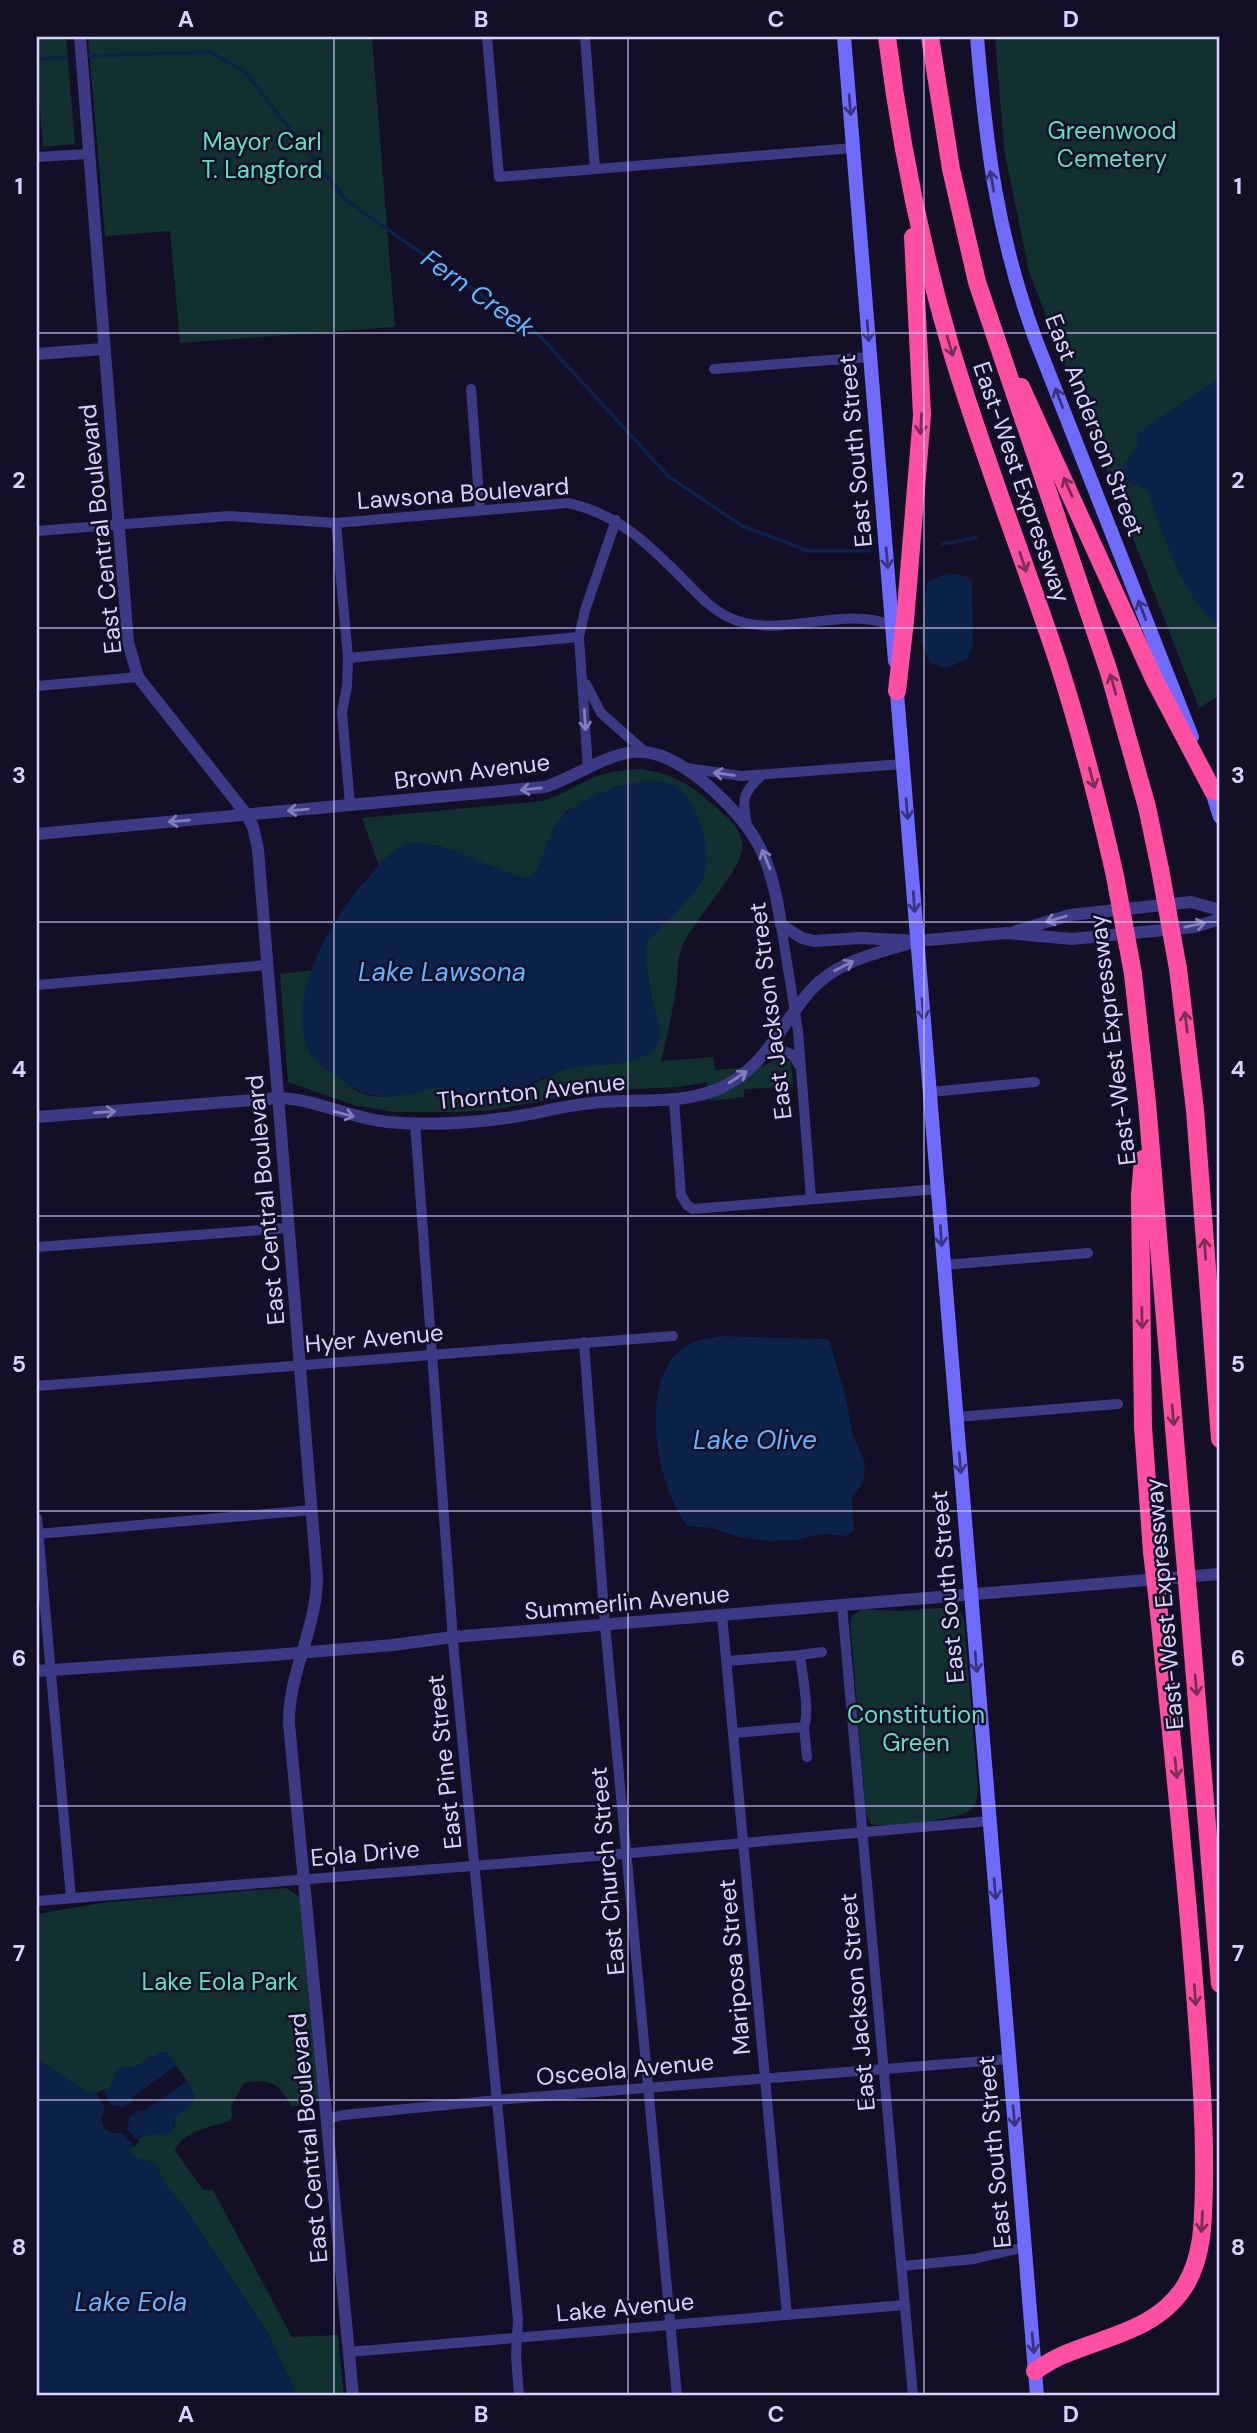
<svg xmlns="http://www.w3.org/2000/svg" width="1257" height="2433" font-family="'DM Sans',sans-serif">
<style>
.green{fill:#12302f}
.water{fill:#0c2248}
.pier{fill:#130f26}
.lines{fill:none;stroke-linecap:round;stroke-linejoin:round}
.stream{stroke:#0c2248;stroke-width:3.5}
.minor{stroke:#3d3a85;stroke-width:10}
.tertiary{stroke:#3d3a85;stroke-width:12}
.secondary{stroke:#6f6bff;stroke-width:14}
.motorway{stroke:#ff4fa3;stroke-width:18}
.motorway-bridge{stroke:#ff4fa3;stroke-width:18}
.oneway{stroke:#38347d}
.oneway2{stroke:#7d2c5e}
.oneway3{stroke:#837fbc}
.grid{fill:none;stroke:#d9d4ff;stroke-width:2;stroke-opacity:0.55}
.labels{text-anchor:middle;dominant-baseline:central;stroke-width:5;stroke-linejoin:round;paint-order:stroke}
.park-label{font-size:24px;fill:#5fe0c0;stroke:#130f26}
.street-label{font-size:24px;fill:#d9d4ff;stroke:#130f26}
.water-label{font-size:26px;font-style:italic;fill:#62b6ff;stroke:#130f26}
.neatline{fill:none;stroke:#d9d4ff;stroke-width:2.5}
.grid-label{font-size:23px;text-anchor:middle;font-weight:bold;fill:#d9d4ff}
</style>
<rect width="100%" height="100%" fill="#130f26"/>
<!-- green -->
<g class="green">
<path d="M37,37H66L75,144L43,147L37,75Z"/>
<path d="M88,37H372L395,327L180,343L170,231L105,236Z"/>
<path d="M995,37H1220V695L1199,708L1029,272L1004,149Z"/>
<path d="M641,769C675,774 690,785 716,807C726,816 738,826 742,840C750,865 690,921 681,950C677,960 678,971 677,982C673,1009 668,1035 661,1061L713,1057L715,1070L764,1066L775,1059L791,1061L793,1087L744,1089V1097L711,1101L707,1082L679,1087L606,1090L485,1111L453,1112H395L357,1106L288,1082L280,974L313,970L302,1009C316,1034 333,1078 359,1092C381,1103 411,1092 433,1088C450,1085 464,1100 479,1100C512,1101 539,1078 569,1068C586,1063 606,1067 623,1062C633,1060 651,1039 660,1032C656,1015 641,958 647,943C649,937 656,930 660,925L663,782L644,781L619,786L566,811L533,877L522,878L436,845L390,856L379,866L362,818L542,801C562,796 578,783 597,776C612,771 626,770 641,769Z"/>
<path d="M953,1607L960,1611L964,1620L978,1789C977,1797 977,1804 971,1810C962,1819 884,1828 871,1824L866,1814L850,1620L853,1615L863,1609L900,1611Z"/>
<path d="M286,1888L299,1896L301,1903L319,2101L304,2106H291C279,2083 270,2078 244,2083L231,2106L232,2117L229,2121C211,2127 182,2131 175,2151L203,2190H213L292,2337L338,2335L344,2396H296L292,2384L267,2332L182,2204L164,2183L156,2164L130,2156L129,2151C137,2136 148,2131 165,2135L175,2127L174,2117L189,2108L195,2094L167,2052L158,2053L136,2067L118,2068L110,2089L89,2094L37,2059V1914L107,1902Z"/>
</g>
<!-- water -->
<g class="water">
<path d="M1220,378V628C1180,595 1165,537 1147,490L1126,480L1119,479L1117,473L1137,447V434Z"/>
<path d="M949,573L966,576L972,581L973,646L967,659L947,668L930,663L921,641L927,583L932,579Z"/>
<path d="M644,781C654,782 667,781 676,787C698,801 713,853 704,877C696,897 661,924 647,943C646,960 647,979 651,996C653,1007 660,1020 660,1032C660,1069 599,1063 575,1067C566,1068 558,1072 550,1075C526,1083 503,1107 476,1100C463,1097 450,1087 436,1087C429,1088 422,1092 415,1093C399,1096 379,1098 363,1093C355,1090 348,1083 341,1078C329,1070 316,1065 309,1051C284,999 332,917 367,879C377,867 391,849 407,844C430,836 497,869 522,878L532,877C541,863 545,847 552,832C567,800 612,787 644,781Z"/>
<path d="M720,1336L829,1339L846,1399L853,1435L865,1462L864,1480L852,1499L854,1531L846,1536L822,1534L794,1540L768,1541L739,1537L712,1528L687,1526C657,1485 638,1389 680,1350C691,1340 707,1339 720,1336Z"/>
<path d="M167,2052L195,2094L189,2108L174,2117V2130C158,2143 146,2122 129,2151L130,2156L156,2164L164,2183L182,2204L267,2332L292,2384L296,2396H37V2059L89,2094L110,2089L118,2068L136,2067L158,2053Z"/>
</g>
<!-- pier -->
<path class="pier" d="M176,2066L187,2081L143,2112L138,2110L130,2116L127,2129L139,2141L134,2146L122,2133H112L104,2128L101,2118L105,2109L97,2093L103,2090L111,2105L124,2107L133,2101L132,2097Z"/>
<g class="lines">
<!-- stream -->
<g class="stream">
<path d="M89,56L210,52L245,72L347,201L540,336L668,476L742,526L809,551H869"/>
<path d="M37,59L66,57"/>
<path d="M943,544L976,538"/>
</g>
<!-- minor -->
<g class="minor">
<path d="M487,37L499,177L853,148"/>
<path d="M585,37L595,169"/>
<path d="M37,157L89,154"/>
<path d="M714,369L870,357"/>
<path d="M471,389L480,510"/>
<path d="M336,523L348,658L347,686L342,712L350,805"/>
<path d="M37,531L229,516L336,523L568,503C617,514 645,541 679,575C694,590 709,608 728,617C780,642 842,603 893,626"/>
<path d="M348,658L579,637"/>
<path d="M586,684L601,713L644,751"/>
<path d="M37,686L138,677"/>
<path d="M687,768L741,776L903,764"/>
<path d="M588,769L579,637L585,610L616,520"/>
<path d="M747,825C742,799 742,793 762,775"/>
<path d="M781,925L798,1031L811,1198"/>
<path d="M37,985L267,965"/>
<path d="M767,1052C781,1049 793,1050 798,1064"/>
<path d="M930,1092L1035,1082"/>
<path d="M674,1100L681,1195L687,1205L693,1209L938,1189"/>
<path d="M415,1123L454,1653L518,2320L516,2355L519,2396"/>
<path d="M37,1247L288,1228"/>
<path d="M944,1265L1088,1253"/>
<path d="M584,1342L605,1625L677,2396"/>
<path d="M37,1386L673,1336"/>
<path d="M956,1417L1118,1404"/>
<path d="M37,1518L71,1898"/>
<path d="M37,1534L312,1510"/>
<path d="M842,1605L913,2396"/>
<path d="M722,1615L787,2315"/>
<path d="M800,1655L822,1652"/>
<path d="M727,1661L800,1655C802,1674 810,1710 804,1727L734,1733"/>
<path d="M804,1727L807,1757"/>
<path d="M37,1901L609,1855L990,1821"/>
<path d="M327,2119L343,2115L508,2099L1010,2059"/>
<path d="M902,2266L974,2259L1025,2247"/>
<path d="M349,2352L905,2305"/>
</g>
<!-- tertiary -->
<g class="tertiary">
<path d="M80,37L128,642L138,677L247,815L253,827L258,849L317,1577C317,1629 288,1673 289,1724L353,2396"/>
<path d="M37,354L103,349"/>
<path d="M37,834L544,787C573,779 614,748 644,752C667,754 688,769 705,783C756,827 772,858 781,925L802,938L814,941L861,938L917,941L1006,933L1072,939L1194,927L1220,919"/>
<path d="M1016,931L1070,915L1191,902L1220,910"/>
<path d="M37,1117L279,1098C316,1099 349,1118 387,1122C430,1126 476,1123 519,1116C543,1112 567,1105 592,1103C636,1098 682,1106 723,1087C768,1064 780,1025 811,990C837,961 875,954 910,943"/>
<path d="M37,1671L261,1656L393,1645L453,1637L1220,1574"/>
</g>
<!-- secondary -->
<g class="secondary">
<path d="M844,37L895,661"/>
<path d="M977,37C986,146 997,234 1035,338L1192,737"/>
<path d="M896,681L1037,2396"/>
<path d="M1209,782L1220,817"/>
</g>
<!-- motorway -->
<g class="motorway">
<path d="M887,37C900,142 921,247 951,349C983,456 1024,559 1059,665C1081,734 1099,805 1115,876"/>
<path d="M930,37L951,169L977,282L1109,672L1147,807L1160,869"/>
<path d="M1021,387L1154,679L1213,791"/>
<path d="M897,691L905,621L922,415L913,237"/>
<path d="M1178,969L1195,1110L1220,1439"/>
<path d="M1133,974L1147,1103L1183,1535"/>
<path d="M1143,1159L1140,1195L1143,1427L1152,1552"/>
<path d="M1190,1617L1220,1984"/>
<path d="M1035,2371C1044,2365 1053,2359 1063,2355C1107,2336 1157,2330 1185,2286C1204,2255 1203,2219 1204,2184C1205,2120 1200,2057 1195,1993C1185,1863 1171,1733 1158,1603"/>
</g>
<!-- motorway-bridge -->
<g class="motorway-bridge">
<path d="M1160,869L1178,969"/>
<path d="M1115,876L1133,974"/>
<path d="M1183,1535L1190,1617"/>
<path d="M1152,1552L1158,1603"/>
</g>
</g>
<!-- one-way arrows -->
<defs><path id="oneway-shaft" d="M-6 0H5M1.5-3L5.5 0L1.5 3" fill="none" stroke-width="1.6" stroke-linecap="round" stroke-linejoin="round" transform="scale(1.75)"/></defs>
<g class="oneway">
<use href="#oneway-shaft" transform="translate(850 105) rotate(85)"/>
<use href="#oneway-shaft" transform="translate(992 181) rotate(-100)"/>
<use href="#oneway-shaft" transform="translate(868 331) rotate(85)"/>
<use href="#oneway-shaft" transform="translate(1059 398) rotate(-111)"/>
<use href="#oneway-shaft" transform="translate(887 558) rotate(85)"/>
<use href="#oneway-shaft" transform="translate(1142 610) rotate(-111)"/>
<use href="#oneway-shaft" transform="translate(907 809) rotate(85)"/>
<use href="#oneway-shaft" transform="translate(914 902) rotate(86)"/>
<use href="#oneway-shaft" transform="translate(923 1009) rotate(85)"/>
<use href="#oneway-shaft" transform="translate(941 1236) rotate(86)"/>
<use href="#oneway-shaft" transform="translate(960 1463) rotate(85)"/>
<use href="#oneway-shaft" transform="translate(976 1662) rotate(85)"/>
<use href="#oneway-shaft" transform="translate(995 1889) rotate(85)"/>
<use href="#oneway-shaft" transform="translate(1014 2116) rotate(85)"/>
<use href="#oneway-shaft" transform="translate(1033 2343) rotate(85)"/>
</g>
<g class="oneway2">
<use href="#oneway-shaft" transform="translate(950 346) rotate(74)"/>
<use href="#oneway-shaft" transform="translate(921 424) rotate(93)"/>
<use href="#oneway-shaft" transform="translate(1068 487) rotate(-114)"/>
<use href="#oneway-shaft" transform="translate(1023 562) rotate(71)"/>
<use href="#oneway-shaft" transform="translate(1113 684) rotate(-106)"/>
<use href="#oneway-shaft" transform="translate(1092 778) rotate(75)"/>
<use href="#oneway-shaft" transform="translate(1186 1022) rotate(-97)"/>
<use href="#oneway-shaft" transform="translate(1205 1249) rotate(-94)"/>
<use href="#oneway-shaft" transform="translate(1142 1318) rotate(89)"/>
<use href="#oneway-shaft" transform="translate(1173 1415) rotate(85)"/>
<use href="#oneway-shaft" transform="translate(1196 1685) rotate(85)"/>
<use href="#oneway-shaft" transform="translate(1176 1768) rotate(84)"/>
<use href="#oneway-shaft" transform="translate(1195 1995) rotate(86)"/>
<use href="#oneway-shaft" transform="translate(1202 2222) rotate(93)"/>
</g>
<g class="oneway3">
<use href="#oneway-shaft" transform="translate(585 720) rotate(86)"/>
<use href="#oneway-shaft" transform="translate(724 774) rotate(-173)"/>
<use href="#oneway-shaft" transform="translate(531 789) rotate(174)"/>
<use href="#oneway-shaft" transform="translate(298 810) rotate(175)"/>
<use href="#oneway-shaft" transform="translate(179 821) rotate(175)"/>
<use href="#oneway-shaft" transform="translate(766 859) rotate(-112)"/>
<use href="#oneway-shaft" transform="translate(1056 919) rotate(164)"/>
<use href="#oneway-shaft" transform="translate(1195 925) rotate(-12)"/>
<use href="#oneway-shaft" transform="translate(844 966) rotate(-27)"/>
<use href="#oneway-shaft" transform="translate(738 1077) rotate(-33)"/>
<use href="#oneway-shaft" transform="translate(105 1112) rotate(-4)"/>
<use href="#oneway-shaft" transform="translate(344 1114) rotate(15)"/>
</g>
<!-- grid -->
<path class="grid" d="M334,37V2396M628,37V2396M924,37V2396M37,333H1220M37,628H1220M37,922H1220M37,1216H1220M37,1511H1220M37,1806H1220M37,2100H1220"/>
<g class="labels">
<!-- park labels -->
<g class="park-label">
<text x="1112" y="130">Greenwood<tspan x="1112" dy="28">Cemetery</tspan></text>
<text x="262" y="141">Mayor Carl<tspan x="262" dy="28">T. Langford</tspan></text>
<text x="916" y="1714">Constitution<tspan x="916" dy="28">Green</tspan></text>
<text x="220" y="1981">Lake Eola Park</text>
</g>
<!-- street labels -->
<g class="street-label">
<text transform="translate(1095 425) rotate(69)">East Anderson Street</text>
<text transform="translate(855 451) rotate(-95)">East South Street</text>
<text transform="translate(1022 482) rotate(71)">East-West Expressway</text>
<text transform="translate(463 493) rotate(-4)">Lawsona Boulevard</text>
<text transform="translate(100 529) rotate(-96)">East Central Boulevard</text>
<text transform="translate(472 771) rotate(-7)">Brown Avenue</text>
<text transform="translate(770 1011) rotate(-97)">East Jackson Street</text>
<text transform="translate(1112 1040) rotate(-97)">East-West Expressway</text>
<text transform="translate(531 1091) rotate(-6)">Thornton Avenue</text>
<text transform="translate(265 1200) rotate(-95)">East Central Boulevard</text>
<text transform="translate(374 1338) rotate(-5)">Hyer Avenue</text>
<text transform="translate(947 1587) rotate(-95)">East South Street</text>
<text transform="translate(627 1602) rotate(-5)">Summerlin Avenue</text>
<text transform="translate(1164 1604) rotate(-95)">East-West Expressway</text>
<text transform="translate(444 1762) rotate(-96)">East Pine Street</text>
<text transform="translate(365 1853) rotate(-5)">Eola Drive</text>
<text transform="translate(607 1871) rotate(-95)">East Church Street</text>
<text transform="translate(734 1967) rotate(-95)">Mariposa Street</text>
<text transform="translate(857 2002) rotate(-95)">East Jackson Street</text>
<text transform="translate(625 2069) rotate(-5)">Osceola Avenue</text>
<text transform="translate(308 2138) rotate(-95)">East Central Boulevard</text>
<text transform="translate(994 2152) rotate(-95)">East South Street</text>
<text transform="translate(625 2307) rotate(-5)">Lake Avenue</text>
</g>
<!-- water labels -->
<g class="water-label">
<text transform="translate(478 293) rotate(35)">Fern Creek</text>
<text x="442" y="972">Lake Lawsona</text>
<text x="755" y="1440">Lake Olive</text>
<text x="131" y="2302">Lake Eola</text>
</g>
</g>
<!-- border -->
<rect width="1257" height="2433" fill="none" stroke="#130f26" stroke-width="77"/>
<rect x="38" y="38" width="1180" height="2356" class="neatline"/>
<g class="grid-label">
<text x="186" y="27">A</text>
<text x="481" y="27">B</text>
<text x="776" y="27">C</text>
<text x="1071" y="27">D</text>
<text x="19" y="194">1</text>
<text x="1238" y="194">1</text>
<text x="19" y="488">2</text>
<text x="1238" y="488">2</text>
<text x="19" y="783">3</text>
<text x="1238" y="783">3</text>
<text x="19" y="1077">4</text>
<text x="1238" y="1077">4</text>
<text x="19" y="1372">5</text>
<text x="1238" y="1372">5</text>
<text x="19" y="1666">6</text>
<text x="1238" y="1666">6</text>
<text x="19" y="1961">7</text>
<text x="1238" y="1961">7</text>
<text x="19" y="2255">8</text>
<text x="1238" y="2255">8</text>
<text x="186" y="2422">A</text>
<text x="481" y="2422">B</text>
<text x="776" y="2422">C</text>
<text x="1071" y="2422">D</text>
</g>
</svg>
